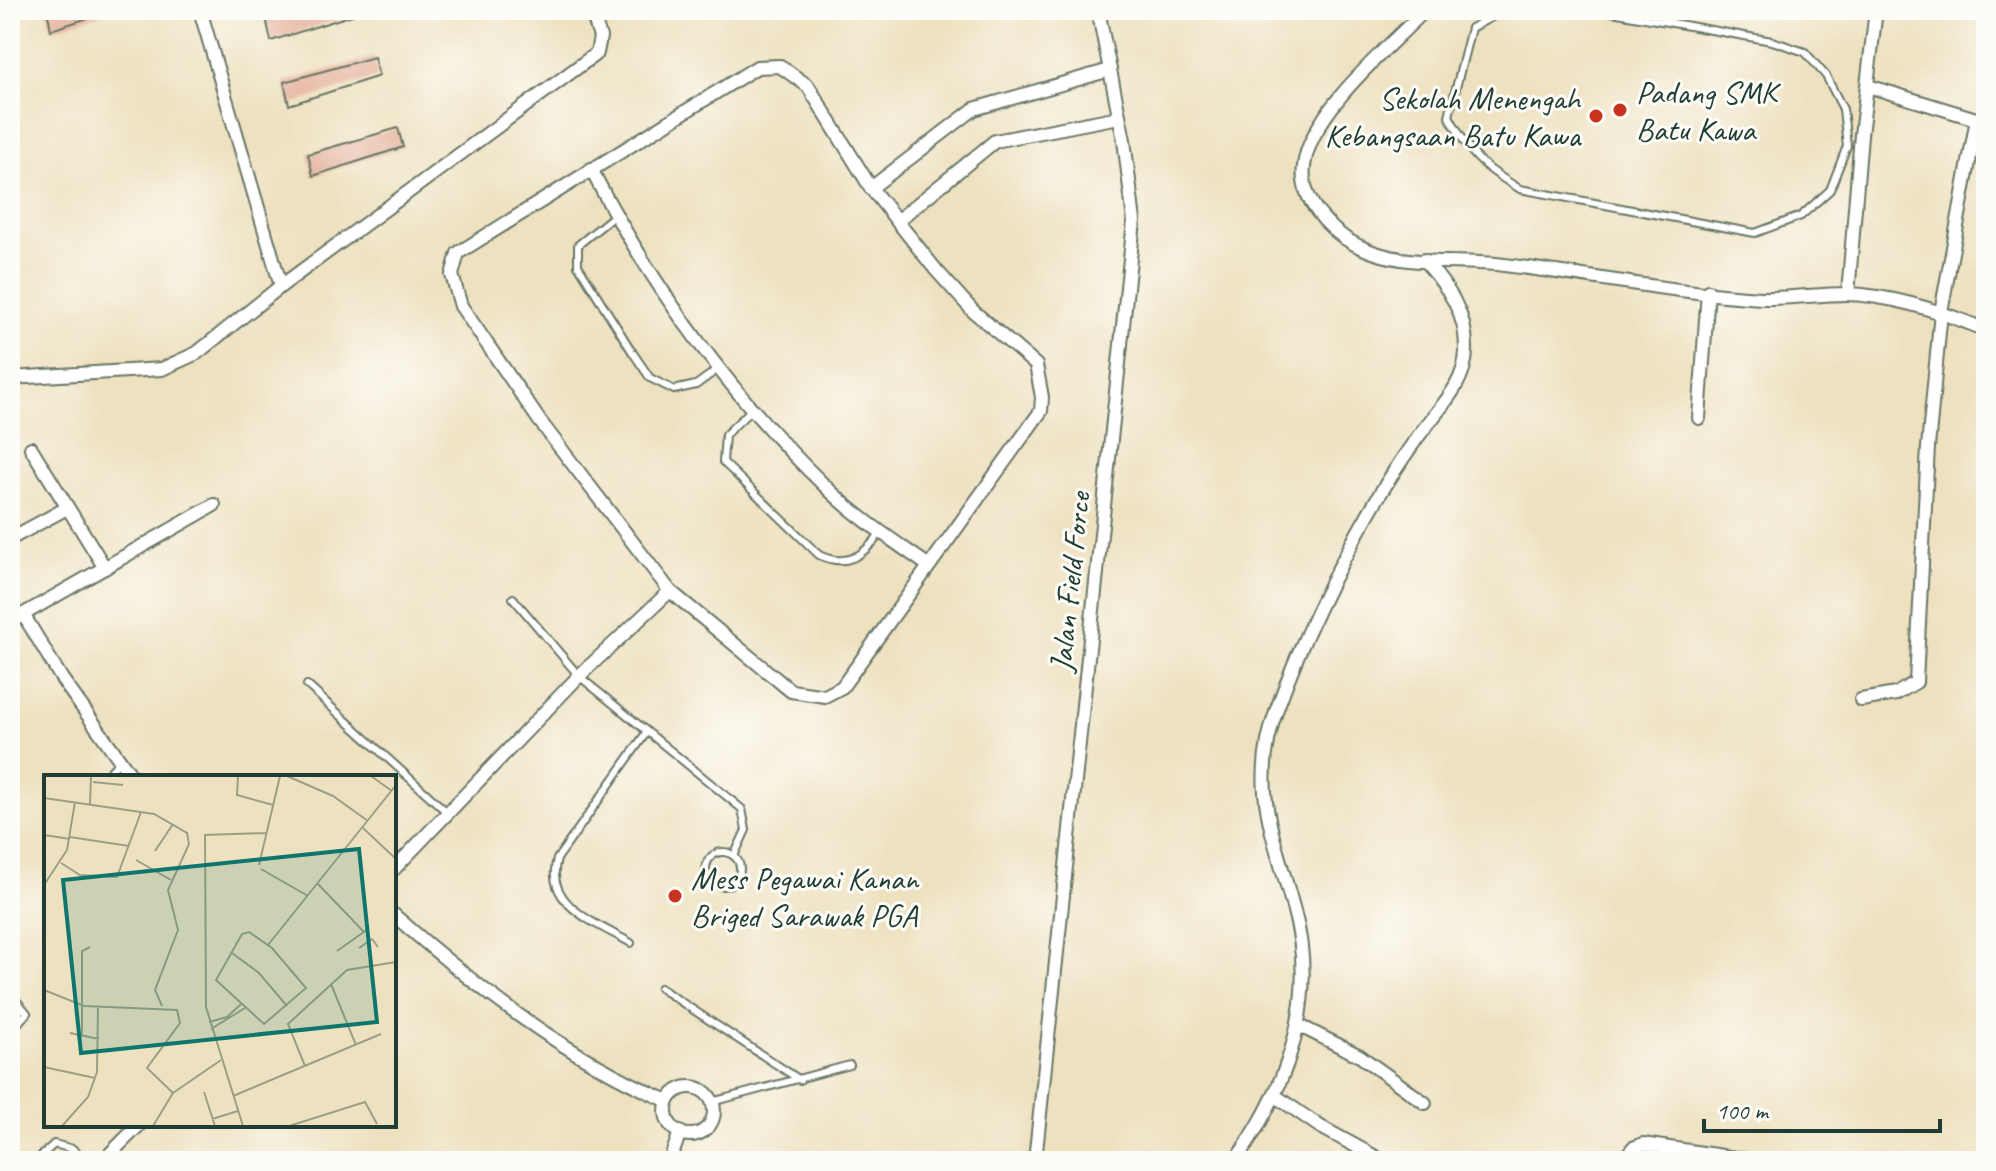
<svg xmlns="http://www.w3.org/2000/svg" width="1996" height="1171" font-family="Caveat,sans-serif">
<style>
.building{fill:#e5b49e}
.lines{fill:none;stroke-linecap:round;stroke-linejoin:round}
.lane-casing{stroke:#677665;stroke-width:10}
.street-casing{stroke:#677665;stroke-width:16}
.lane{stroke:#fff;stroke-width:6}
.street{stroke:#fff;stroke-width:12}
.poi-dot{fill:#c8321e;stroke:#fdfcf7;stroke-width:3}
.labels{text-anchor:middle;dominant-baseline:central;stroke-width:6;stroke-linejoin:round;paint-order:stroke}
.poi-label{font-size:32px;fill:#1f3d34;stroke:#fdfcf7;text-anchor:start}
.street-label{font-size:32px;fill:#1f3d34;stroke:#fdfcf7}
.inset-road{fill:none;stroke:#9b9f88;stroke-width:2}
.view{fill:#0f766e;fill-opacity:0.15;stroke:#0f766e;stroke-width:4}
.inset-edge{fill:none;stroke:#1f3d34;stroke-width:4}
</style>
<rect width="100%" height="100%" fill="#fdfcf7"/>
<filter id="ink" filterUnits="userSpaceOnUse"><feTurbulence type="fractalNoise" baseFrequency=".0125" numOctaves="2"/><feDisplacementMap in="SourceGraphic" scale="16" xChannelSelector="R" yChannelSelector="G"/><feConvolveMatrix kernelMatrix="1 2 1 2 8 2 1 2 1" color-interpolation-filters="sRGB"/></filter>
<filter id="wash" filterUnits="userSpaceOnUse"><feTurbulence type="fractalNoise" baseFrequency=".006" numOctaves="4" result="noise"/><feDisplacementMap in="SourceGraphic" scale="32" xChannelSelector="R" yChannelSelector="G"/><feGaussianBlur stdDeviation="1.8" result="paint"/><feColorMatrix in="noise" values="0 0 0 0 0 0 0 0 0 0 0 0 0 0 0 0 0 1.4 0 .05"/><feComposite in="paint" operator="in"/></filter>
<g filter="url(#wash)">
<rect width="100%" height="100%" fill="#eee1c0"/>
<g id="blocks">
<!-- building -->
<g class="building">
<path d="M47,10H110V11L51,30Z"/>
<path d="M295,10H365V11L271,41L266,18Z"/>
<path d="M374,57L379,76L289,105L284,82Z"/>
<path d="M398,128L403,147L313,176L308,154Z"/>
</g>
</g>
</g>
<g filter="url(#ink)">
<use href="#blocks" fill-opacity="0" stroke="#677665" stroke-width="2"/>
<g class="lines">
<!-- lane casing -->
<g class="lane-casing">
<g id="lane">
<path d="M1505,10L1471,28L1449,116C1471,156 1481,166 1520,189L1755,233L1801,216L1830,190L1847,146L1843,109L1826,76L1805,52L1772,41L1601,10"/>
<path d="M615,215L578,245V265L633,353L650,378L674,390L696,385L718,369"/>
<path d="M750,411L725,435L723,462L819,555C846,568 863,556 880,534"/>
<path d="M513,598L579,676L742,809L746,830L734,856"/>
<path d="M307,685L449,814"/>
<path d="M105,777L119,762"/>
<circle cx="723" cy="869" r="17"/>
<path d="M631,943C598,924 543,905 557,859L646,733"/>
<path d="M660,988L800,1080"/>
<path d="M10,993L27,1013L10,1032"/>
<path d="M712,1102L850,1065"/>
<path d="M36,1161L54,1144L73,1149L85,1161"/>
</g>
</g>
<!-- street casing -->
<g class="street-casing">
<g id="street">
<path d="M200,10L281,286"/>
<path d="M1425,10C1388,48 1310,112 1304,166C1299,204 1337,239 1370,251C1408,266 1456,260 1496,264C1584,274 1673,293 1761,298C1789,299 1818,294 1846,294C1893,295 1943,312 1986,330"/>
<path d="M780,66L808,86L871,188L936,270L973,311L1036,365L1042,397L1041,411L842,687L825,696L791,691L670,591L539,420L461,306L452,275L458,253L757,67Z"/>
<path d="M1868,86L1986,122"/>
<path d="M591,169C652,287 731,396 827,488C858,518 894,541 929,566"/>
<path d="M871,188L974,109L1110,70"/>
<path d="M897,221L995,141L1119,117"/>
<path d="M1848,294L1861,135L1876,10"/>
<path d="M10,378L162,369L197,353L281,286L597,53L600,37L591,10"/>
<path d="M1699,418L1708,291"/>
<path d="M31,448L105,568"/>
<path d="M10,539L67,508"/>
<path d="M23,614L62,679L132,777"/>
<path d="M10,622L214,505"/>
<path d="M1861,700L1896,694L1916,682L1928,447L1941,312L1977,119"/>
<path d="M394,869L579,676L670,591"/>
<path d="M394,915C478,989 565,1056 668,1101"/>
<path d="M1300,1026L1360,1056L1425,1103"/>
<circle cx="690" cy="1111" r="24"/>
<path d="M1274,1095L1319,1126L1383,1161"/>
<path d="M103,1161L139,1125"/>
<path d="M670,1161L680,1132"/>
<path d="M1035,1161L1134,221L1124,140L1098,10"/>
<path d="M1235,1161C1287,1089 1319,1000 1294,911C1274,834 1248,787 1278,706C1303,636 1337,568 1374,504C1387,482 1402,459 1417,438C1436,411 1466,386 1466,350C1467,313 1447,286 1424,260"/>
<path d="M1623,1161L1633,1148L1643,1144L1755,1161"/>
</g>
</g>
<!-- lane -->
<use href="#lane" class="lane"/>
<!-- street -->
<use href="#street" class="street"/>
</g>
</g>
<!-- markers -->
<g class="poi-dot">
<circle cx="1620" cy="110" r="8"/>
<circle cx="1596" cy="116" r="8"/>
<circle cx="675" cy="896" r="8"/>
</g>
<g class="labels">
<!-- poi labels -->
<g class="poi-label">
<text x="1636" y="92">Padang SMK<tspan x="1636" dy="37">Batu Kawa</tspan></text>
<text x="1580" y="98" text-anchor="end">Sekolah Menengah<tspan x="1580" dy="37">Kebangsaan Batu Kawa</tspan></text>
<text x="691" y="878">Mess Pegawai Kanan<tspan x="691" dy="37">Briged Sarawak PGA</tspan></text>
</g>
<!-- street labels -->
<g class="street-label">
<text transform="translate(1070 582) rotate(-84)">Jalan Field Force</text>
</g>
</g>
<!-- overview -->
<g transform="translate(44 775)">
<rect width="352" height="352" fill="#eee1c0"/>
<path class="inset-road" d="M194,1L193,20L229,30M243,1L289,21L324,46M327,1L348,16M49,7L79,10M0,23L110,39L143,58L145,69L124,115L134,155L111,215L118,231M46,29L47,1M319,53L352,84M0,60L26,64M26,62L85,71M111,76L129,49M92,85L127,105M17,88L36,100L73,102L97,37M215,90L236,1M217,94L264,121M274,109L320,157M0,110L23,75L31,27M205,157L228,173L262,213L220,249L172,205L198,159ZM224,170L352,10M315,173L328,164L334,172M293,176L324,154M188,178L215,198L243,231M287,209L312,270M0,215L40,231L133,235L136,248L103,293L129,318M165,247L183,242L197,229M167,254L201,233M26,258L55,264M38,260V176L46,172M261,291L244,249L303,195L352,187M0,292L51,303M160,317L171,351M189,321L337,259M168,344L194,336M18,351L44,322L53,297L54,233M109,351L129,318L177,285M199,351L162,232L161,60L222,58M245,351L321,327L333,349"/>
<path class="view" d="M315,74L333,247L37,278L19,105Z"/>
<rect width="352" height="352" class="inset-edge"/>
</g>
<!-- margin -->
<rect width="1996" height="1171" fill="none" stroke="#fdfcf7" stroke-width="40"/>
<!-- scale -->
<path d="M1704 1119v12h236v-12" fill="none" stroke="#1f3d34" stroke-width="4"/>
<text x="1716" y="1119" font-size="24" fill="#1f3d34" stroke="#fdfcf7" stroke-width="6" paint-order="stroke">100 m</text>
</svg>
